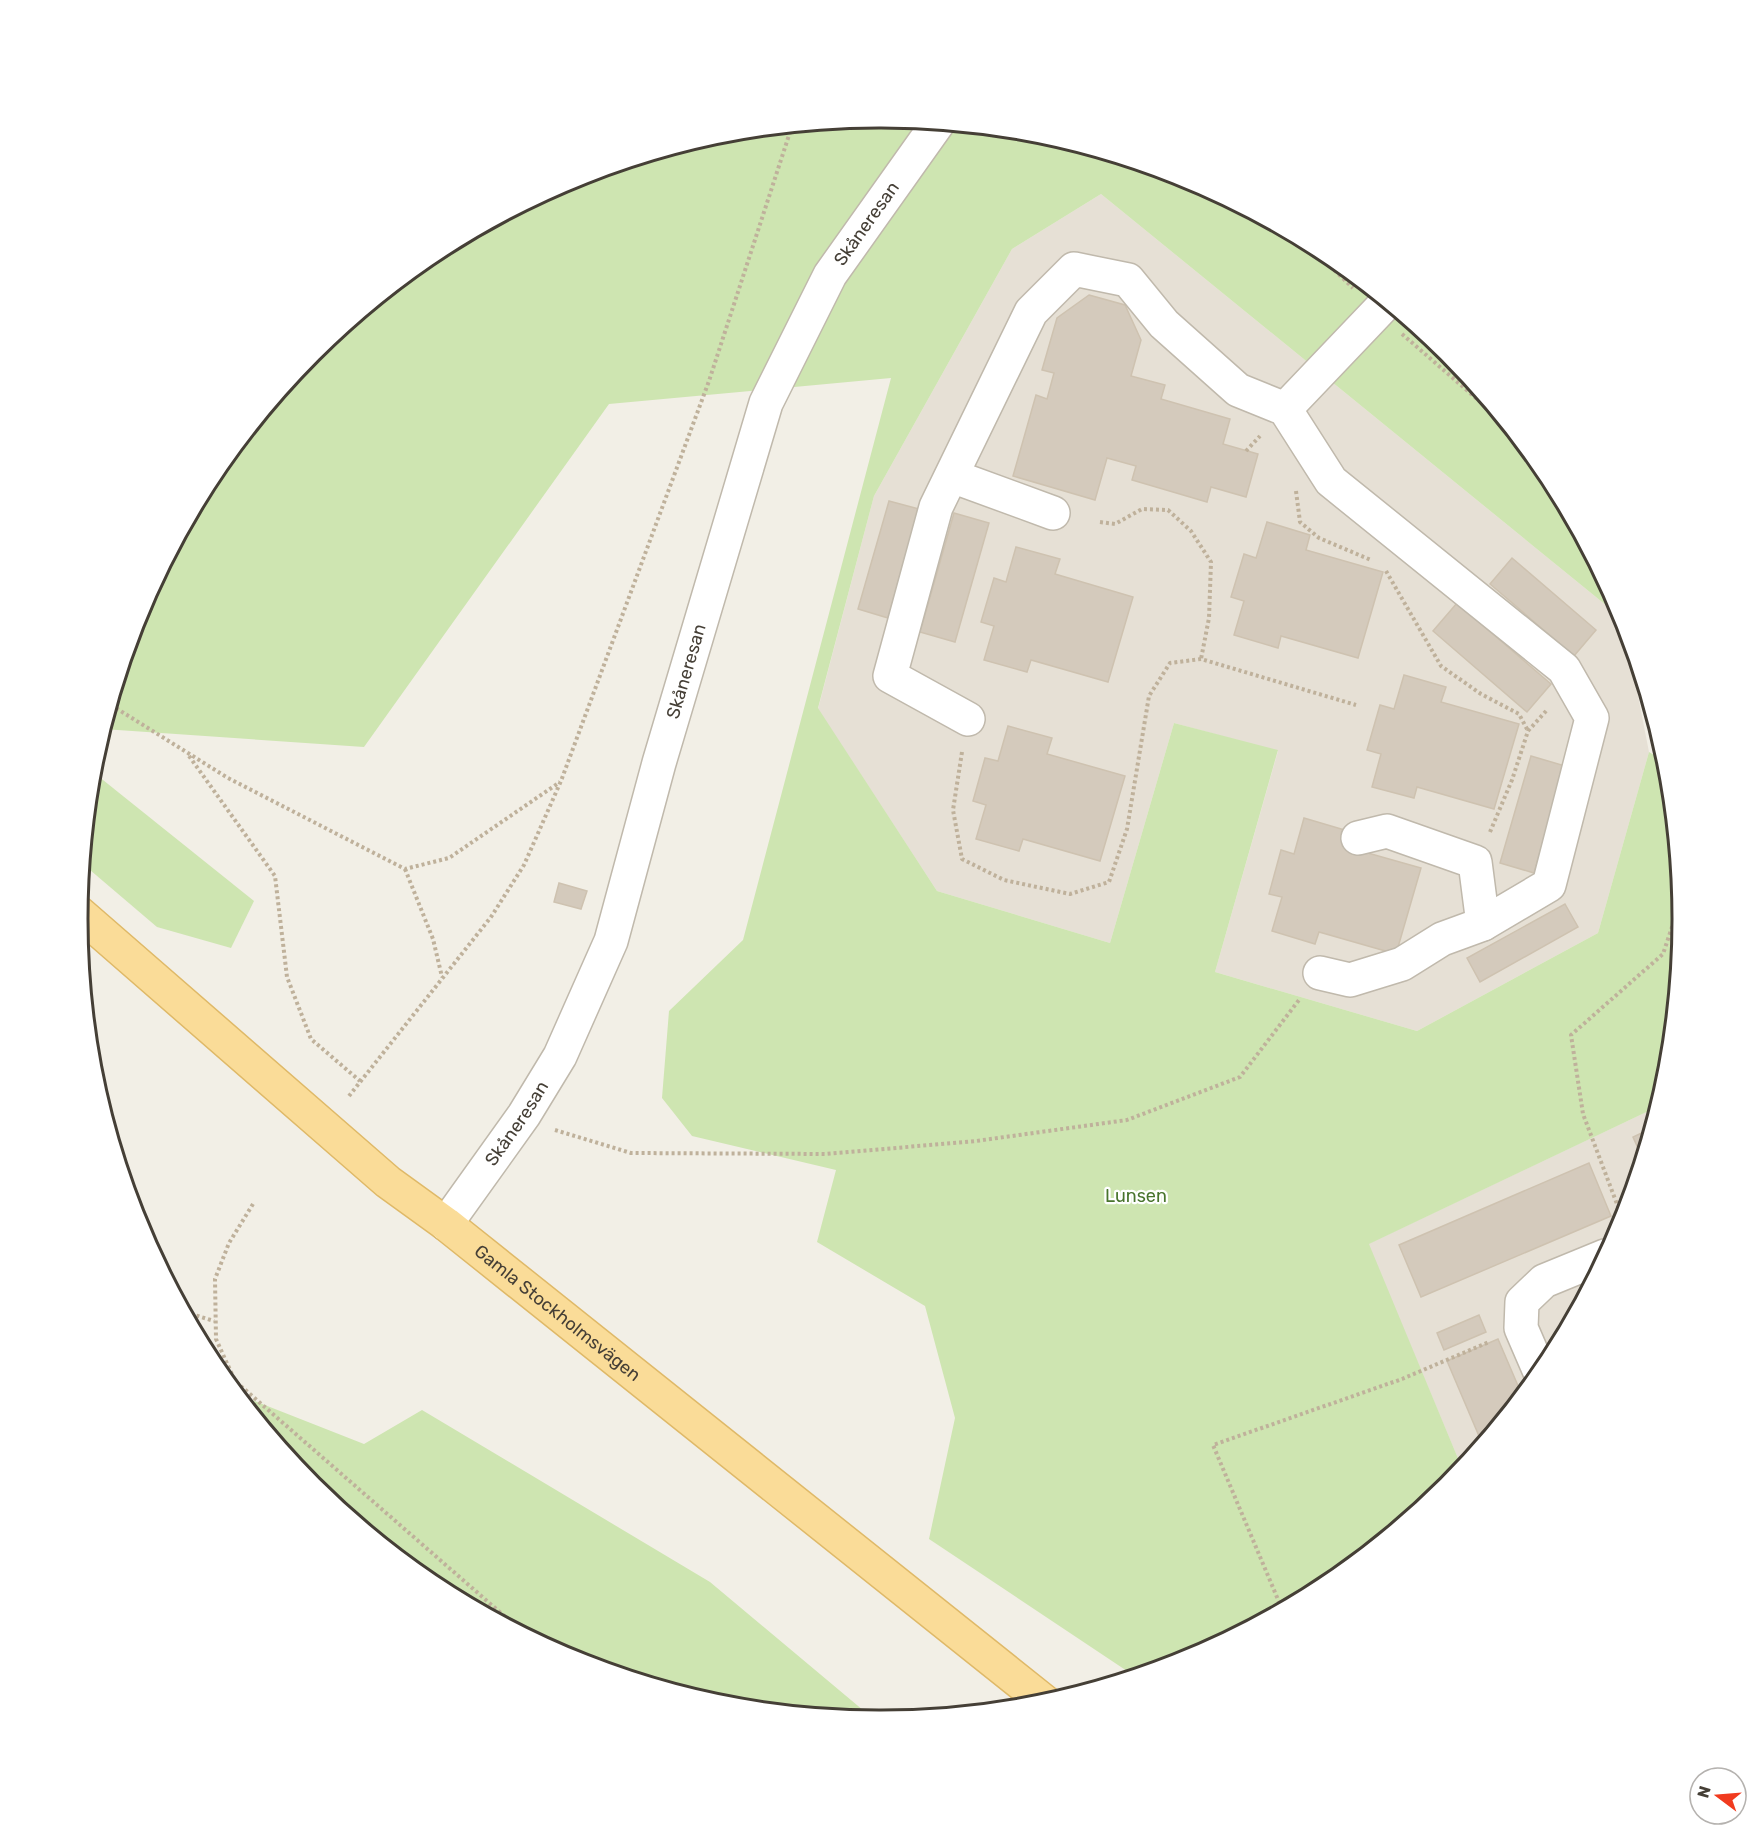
<svg xmlns="http://www.w3.org/2000/svg" width="1760" height="1838" font-family="Rubik,sans-serif">
<style>
.residential{fill:#e6e0d5}
.green{fill:#cee5b1}
.building{fill:#d4cabc;stroke:#cec2b0;stroke-width:1.5}
.lines{fill:none;stroke-linecap:round;stroke-linejoin:round}
.minor-casing{stroke:#c0b9ac;stroke-width:36}
.major-casing{stroke:#dfb968;stroke-width:36}
.path{stroke:#bfb19b;stroke-width:4;stroke-dasharray:3 3;stroke-linecap:butt}
.minor{stroke:#fff;stroke-width:33}
.major{stroke:#fadc98;stroke-width:33}
.labels{text-anchor:middle;dominant-baseline:central;stroke-width:4.5;stroke-linejoin:round;paint-order:stroke}
.street-label{font-size:18px;fill:#453f36;stroke:#fff}
.park-label{font-size:18px;fill:#48742c;stroke:#fff}
.rim{fill:none;stroke:#453f36;stroke-width:3}
</style>
<rect width="100%" height="100%" fill="#f2efe6"/>
<!-- residential -->
<g class="residential">
<path d="M1101,194L1623,619L1649,752L1598,933L1417,1031L1215,972L1278,751L1174,723L1110,943L937,891L818,709L874,496L1012,249Z"/>
<path d="M1657,1107L1621,1226L1547,1365L1462,1468L1368,1244Z"/>
</g>
<!-- green -->
<g class="green">
<path d="M880,117L1037,132L1187,178L1321,250L1473,383L1547,474L1623,619L1101,194L1012,249L874,496L818,708L937,891L1110,943L1174,723L1278,750L1215,972L1417,1031L1598,933L1649,752L1667,763L1682,919L1667,1076L1657,1107L1369,1244L1462,1468L1447,1486L1325,1586L1187,1660L1131,1677L1127,1671L929,1539L955,1418L925,1306L817,1242L836,1170L692,1136L662,1098L669,1011L743,940L891,378L609,404L364,747L103,729L139,612L213,473L313,352L435,252L573,178L724,132Z"/>
<path d="M93,772L254,901L231,948L157,927L83,864Z"/>
<path d="M237,1394L364,1444L422,1410L710,1582L876,1721L723,1706L573,1660L434,1586L313,1486Z"/>
</g>
<!-- building -->
<g class="building">
<path d="M1089,295L1125,305L1141,340L1131,376L1165,385L1161,399L1230,419L1223,444L1258,454L1246,497L1211,487L1207,502L1132,480L1136,466L1107,458L1095,500L1013,476L1036,395L1047,399L1054,373L1042,370L1057,318Z"/>
<path d="M889,501L919,509L888,618L858,609Z"/>
<path d="M954,513L989,523L955,642L920,632Z"/>
<path d="M1267,522L1310,535L1306,550L1383,572L1358,658L1281,636L1278,648L1234,635L1244,601L1231,597L1244,554L1256,558Z"/>
<path d="M1016,547L1060,559L1055,574L1133,597L1108,682L1031,660L1027,672L984,660L994,626L981,622L994,578L1006,582Z"/>
<path d="M1512,558L1596,630L1574,656L1490,584Z"/>
<path d="M1457,603L1551,684L1527,712L1433,631Z"/>
<path d="M1404,675L1446,687L1441,702L1519,724L1494,809L1417,787L1414,798L1372,787L1381,754L1367,750L1380,705L1394,709Z"/>
<path d="M1008,726L1052,738L1047,754L1125,776L1100,861L1023,839L1019,851L976,839L986,805L973,801L985,758L998,761Z"/>
<path d="M1531,756L1565,766L1534,873L1500,863Z"/>
<path d="M1304,818L1348,831L1343,846L1421,868L1396,954L1319,932L1315,944L1272,931L1282,897L1269,894L1281,850L1294,854Z"/>
<path d="M559,883L587,891L581,909L554,902Z"/>
<path d="M1565,904L1578,927L1480,982L1467,958Z"/>
<path d="M1650,1129L1642,1157L1633,1137Z"/>
<path d="M1589,1163L1611,1216L1421,1297L1399,1245Z"/>
<path d="M1479,1315L1486,1332L1444,1350L1437,1333Z"/>
<path d="M1498,1339L1522,1395L1482,1443L1447,1361Z"/>
</g>
<g class="lines">
<!-- minor casing -->
<g class="minor-casing">
<g id="minor">
<path d="M1285,409L1387,302"/>
<path d="M952,476L1053,513"/>
<path d="M968,719L890,676L936,507L1031,312L1074,269L1128,280L1164,324L1238,390L1285,409L1331,481L1564,669L1592,718L1549,885L1483,924L1442,939L1402,964L1350,980L1320,973"/>
<path d="M1358,838L1387,831L1475,862L1483,924"/>
<path id="s1" d="M446,1224L524,1115L560,1056L611,941L659,763L766,403L830,275L938,123"/>
<path d="M1540,1372L1521,1328L1522,1302L1544,1281L1605,1256"/>
</g>
</g>
<!-- major casing -->
<g class="major-casing">
<g id="major">
<path id="s2" d="M79,913L388,1182L446,1224L1046,1703"/>
</g>
</g>
<!-- path -->
<g class="path">
<path d="M1304,241L1353,288"/>
<path d="M1344,280L1350,272"/>
<path d="M1402,334L1507,425"/>
<path d="M1246,451L1260,436"/>
<path d="M1296,491L1300,522L1319,538L1371,560"/>
<path d="M1100,522L1115,524L1142,509L1168,510L1191,531L1211,562L1209,618L1201,659"/>
<path d="M1386,571L1441,666L1481,694L1519,714L1528,731"/>
<path d="M111,705L228,778L405,869L449,858L560,782"/>
<path d="M962,752L953,810L962,859L1004,880L1070,894L1109,882L1127,829L1149,696L1170,663L1201,659L1356,705"/>
<path d="M189,756L275,876L287,977L311,1039L360,1081"/>
<path d="M1490,832L1512,780L1528,731L1547,710"/>
<path d="M405,869L433,939L442,977"/>
<path d="M349,1096L491,917L524,865L561,781L709,381L792,126"/>
<path d="M555,1130L631,1153L826,1154L976,1141L1127,1120L1240,1077L1299,1000"/>
<path d="M253,1204L229,1243L215,1279L216,1339L235,1381L526,1635"/>
<path d="M1623,1220L1583,1114L1571,1035L1663,954L1680,903"/>
<path d="M185,1312L214,1321"/>
<path d="M1282,1609L1213,1445L1402,1379L1489,1342"/>
</g>
<!-- minor -->
<use href="#minor" class="minor"/>
<!-- major -->
<use href="#major" class="major"/>
</g>
<g class="labels">
<!-- street labels -->
<g class="street-label">
<text stroke="none"><textPath href="#s1" startOffset="1095">Skåneresan</textPath></text>
<text stroke="none"><textPath href="#s1" startOffset="609">Skåneresan</textPath></text>
<text stroke="none"><textPath href="#s1" startOffset="123">Skåneresan</textPath></text>
<text stroke="none"><textPath href="#s2" startOffset="624">Gamla Stockholmsvägen</textPath></text>
</g>
<!-- park labels -->
<g class="park-label">
<text x="1136" y="1196">Lunsen</text>
</g>
</g>
<!-- crop -->
<path d="M0 0H1760V1838H0ZM879 128H881A791 791 0 0 1 1672 919V919A791 791 0 0 1 881 1710H879A791 791 0 0 1 88 919V919A791 791 0 0 1 879 128Z" fill="#fff" fill-rule="evenodd"/>
<path class="rim" d="M879 128H881A791 791 0 0 1 1672 919V919A791 791 0 0 1 881 1710H879A791 791 0 0 1 88 919V919A791 791 0 0 1 879 128Z"/>
<!-- north arrow -->
<g transform="translate(1718 1796) rotate(286)"><circle r="28" fill="#ffffff" stroke="#b5b2af" stroke-width="1.5"/>
<path d="M0-4.5L10 22L0 15L-10 22Z" fill="#f13b1f"/>
<text y="-9" font-size="16" font-weight="bold" text-anchor="middle" fill="#453f36">N</text>
</g>
</svg>
